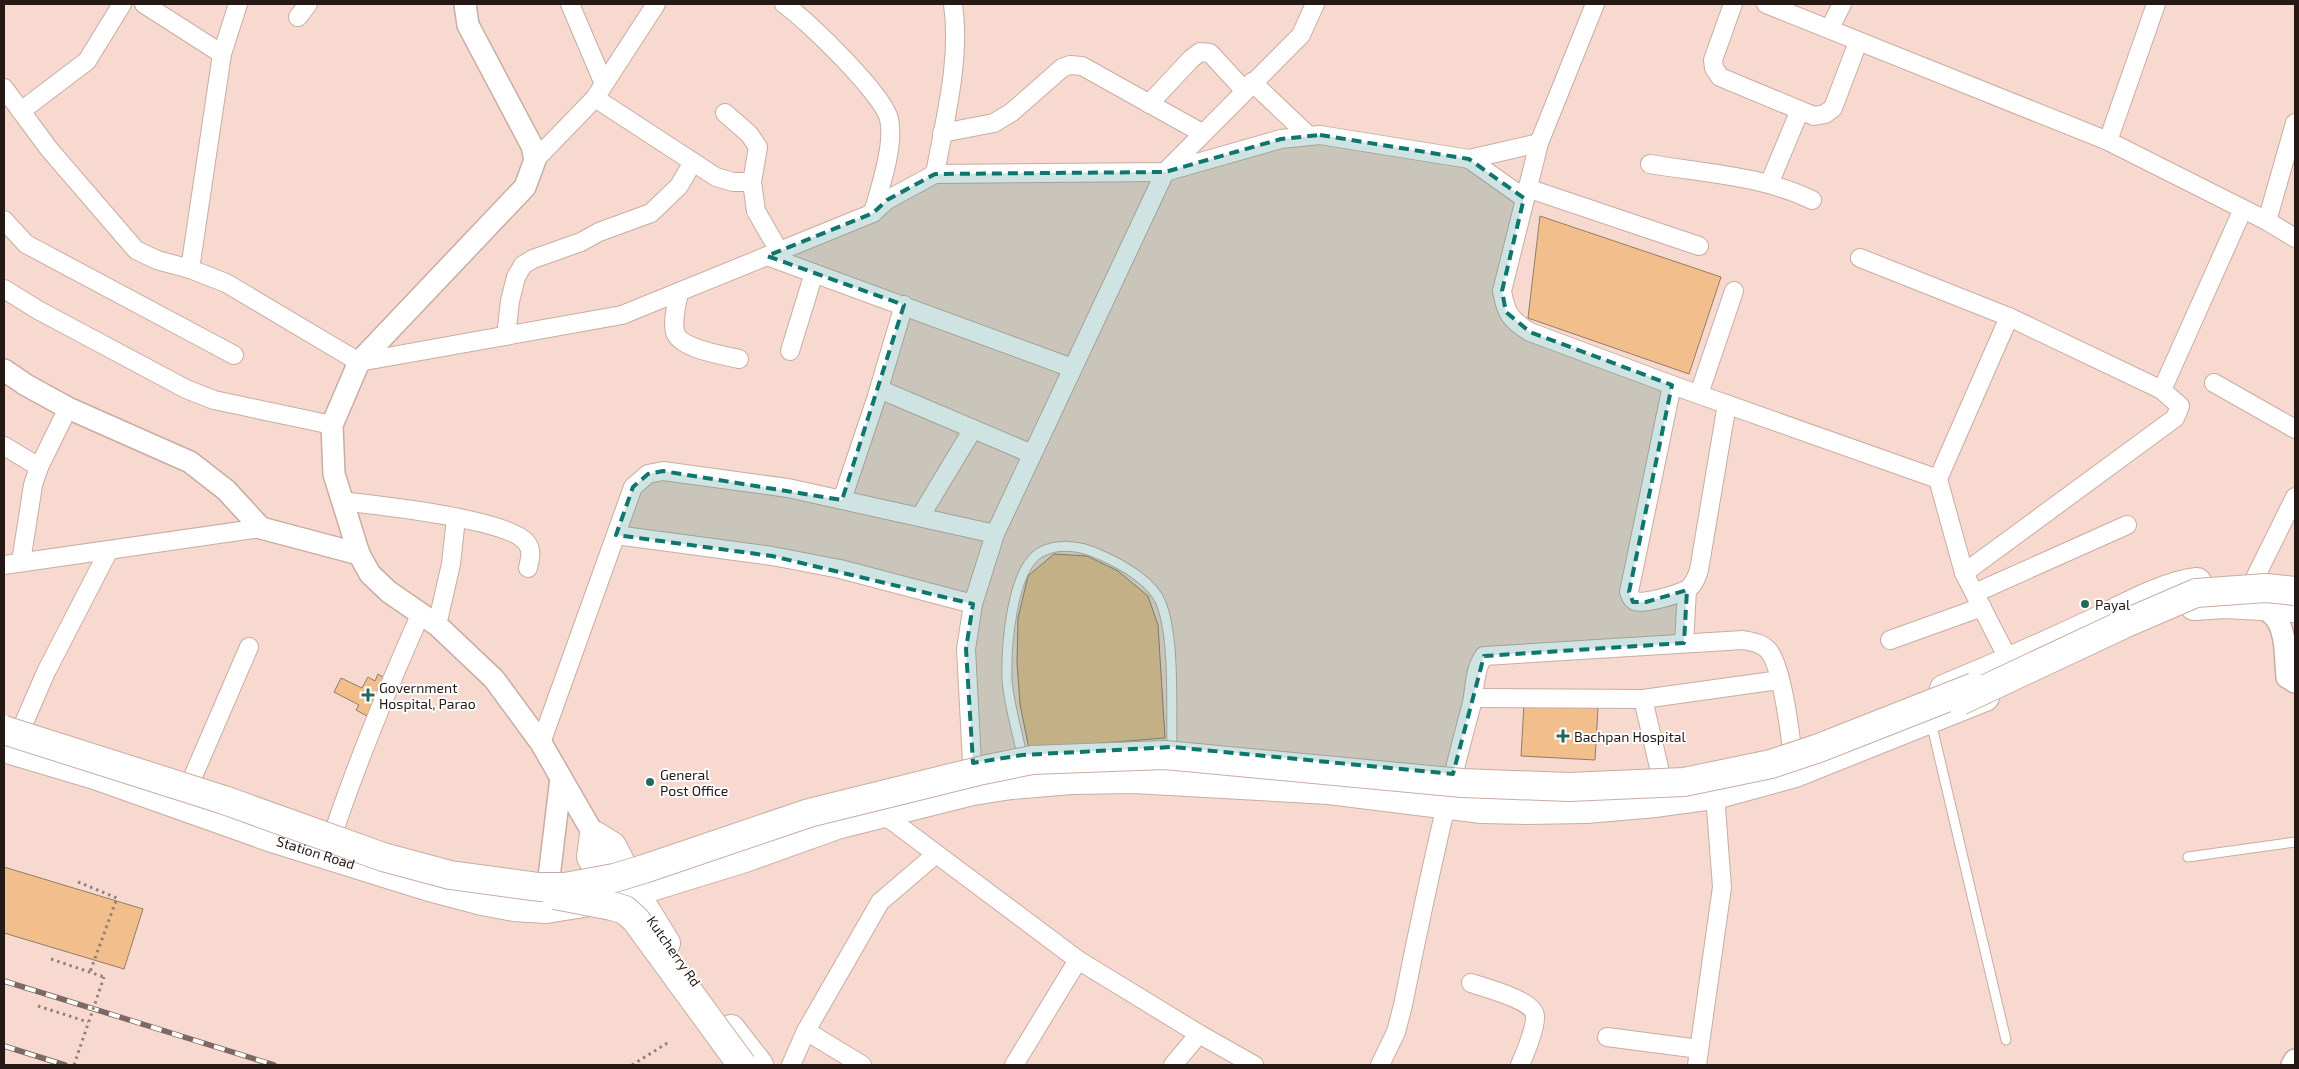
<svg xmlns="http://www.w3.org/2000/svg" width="2299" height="1069" font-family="'Exo 2',sans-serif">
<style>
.building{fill:#f2bf8c;stroke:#917d69}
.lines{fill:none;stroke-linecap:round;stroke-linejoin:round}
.service-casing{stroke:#c9aca2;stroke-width:11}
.minor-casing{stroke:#c9aca2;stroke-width:20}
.tertiary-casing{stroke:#c9aca2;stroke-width:24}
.trunk-casing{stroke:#c9aca2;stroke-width:30}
.path{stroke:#957f78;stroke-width:3;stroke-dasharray:2.5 4;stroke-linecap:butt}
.service{stroke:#fff;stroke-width:9}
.minor{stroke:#fff;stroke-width:18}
.tertiary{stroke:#fff;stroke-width:21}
.trunk{stroke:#fff;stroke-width:28}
.rail-casing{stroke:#7c6963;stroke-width:5.5}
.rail{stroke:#fff;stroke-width:4;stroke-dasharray:11;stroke-linecap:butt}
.trunk-bridge-casing{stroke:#c9aca2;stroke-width:30;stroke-linecap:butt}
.path-bridge{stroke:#957f78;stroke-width:3;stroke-dasharray:2.5 4;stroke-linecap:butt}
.trunk-bridge{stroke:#fff;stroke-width:28}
.marked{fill:#0f766e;fill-opacity:0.2;stroke:#0f766e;stroke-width:4;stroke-dasharray:10 6;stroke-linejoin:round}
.poi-dot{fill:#23685a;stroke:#fff;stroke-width:2}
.labels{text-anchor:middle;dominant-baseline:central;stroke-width:4;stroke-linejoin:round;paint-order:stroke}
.poi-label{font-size:14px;fill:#241915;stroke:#fff;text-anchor:start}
.street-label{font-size:14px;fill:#241915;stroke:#fff}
</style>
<rect width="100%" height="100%" fill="#f8d9cf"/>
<!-- building -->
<g class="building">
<path d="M1540,216L1721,277L1689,374L1528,318Z"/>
<path d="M1054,554L1087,556L1118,571L1148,596L1158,625L1165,738L1029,749L1020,704L1017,663L1018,618L1028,576Z"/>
<path d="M378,674L388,680L369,717L356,710L359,705L334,692L341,678L362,688L368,677L375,681Z"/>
<path d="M1524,704L1598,708L1595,760L1521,756Z"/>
<path d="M4,867L143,909L124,969L4,933Z"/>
</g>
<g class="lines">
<!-- service casing -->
<g class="service-casing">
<g id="service">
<path d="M1931,722L2006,1040"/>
<path d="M1022,755C1017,731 1009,705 1007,680C1006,649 1011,568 1041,552C1062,541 1084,547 1103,556C1123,565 1153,582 1161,603C1175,638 1171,707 1172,747"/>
<path d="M2188,857L2295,842"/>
</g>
</g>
<!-- minor casing -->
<g class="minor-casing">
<g id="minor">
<path d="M144,4L222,54"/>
<path d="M238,4L222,54L190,269L226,283L359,362L622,315L873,213L887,200L935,174L1165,172L1301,35L1315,4"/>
<path d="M570,4L604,84"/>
<path d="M784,4C806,19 884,95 889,119C895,144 880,188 873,213"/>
<path d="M1595,4L1539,143L1502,291C1506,313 1510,320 1530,332L1672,385L1938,479L1964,573L2014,670"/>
<path d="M1733,4L1713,60L1714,68L1720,77L1814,116L1825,114L1833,108L1858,42"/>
<path d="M1766,4L2108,141L2267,221L2295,238"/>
<path d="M298,17L308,4"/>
<path d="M1830,28L1842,4"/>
<path d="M1252,82L1309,136"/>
<path d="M4,88L49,149L136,250L157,260L190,269"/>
<path d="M595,98L716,177L733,182H752"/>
<path d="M1149,104L1191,59L1200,52L1210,53L1244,90"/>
<path d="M21,111L87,61L122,4"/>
<path d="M725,113L749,134L758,147L752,182L756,211L779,251"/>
<path d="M942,133L994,123L1012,112L1062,68L1070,65L1082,66L1202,133"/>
<path d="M2108,141L2156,4"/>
<path d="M1469,159L1524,198"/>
<path d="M535,160L595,98L656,4"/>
<path d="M1650,164C1704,173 1763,176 1812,200"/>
<path d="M935,174C945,118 961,60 953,4"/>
<path d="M1769,184L1800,110"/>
<path d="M1527,188L1699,246"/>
<path d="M4,220L26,244L234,355"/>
<path d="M2267,221L2295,123"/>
<path d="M767,256L1072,368"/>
<path d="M1860,258L2009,317L2162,390L2180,406L2175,418L1964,573"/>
<path d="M4,289L38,310L186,389L214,400L332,425"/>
<path d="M679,292C677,304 672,320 675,332C680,349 723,355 739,359"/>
<path d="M506,336L510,301L516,277L523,265L533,259L581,242L599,232L651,213L679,186L693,162"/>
<path d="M790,351L814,273"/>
<path d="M2214,383L2295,429"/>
<path d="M1672,385L1629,592C1630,595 1631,599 1635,601C1643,605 1678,594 1686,590C1694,586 1696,578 1699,570L1727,404"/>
<path d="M879,389L1032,454"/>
<path d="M2162,390L2243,209"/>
<path d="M1699,394L1734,291"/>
<path d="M4,446L39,467"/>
<path d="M1938,479L2009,317"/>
<path d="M842,500L876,399L904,305"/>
<path d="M342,501C377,505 507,519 526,542C533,550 530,559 528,568"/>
<path d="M920,517L973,429"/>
<path d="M616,535L772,556L840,569L973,604"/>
<path d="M21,562L33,485L39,467L68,408"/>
<path d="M4,565L261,528"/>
<path d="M2255,578L2295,497"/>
<path d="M1975,593L2127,525"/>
<path d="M437,625L451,564L456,518"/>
<path d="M1890,640L1982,607"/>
<path d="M1684,643L1687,590"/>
<path d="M1473,698L1643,699L1780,680"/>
<path d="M1643,699L1661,776"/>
<path d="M23,725L46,672L109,550"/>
<path d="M541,743L633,487L648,474L663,471L788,488L995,534"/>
<path d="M191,781L249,647"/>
<path d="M973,781L966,649L973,604L995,534L1165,172L1281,139L1320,135L1469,159L1539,143"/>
<path d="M883,814L1078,960L1199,1034L1254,1065"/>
<path d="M334,831C359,757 389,685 421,613"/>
<path d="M1471,983C1485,988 1534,1000 1535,1016C1536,1027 1525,1054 1520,1065"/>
<path d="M806,1031L862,1065"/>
<path d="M1607,1037L1699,1049"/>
<path d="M791,1065L806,1031L880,902L935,855"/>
<path d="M1014,1065L1078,960"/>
<path d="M1173,1065L1199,1034"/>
<path d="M1380,1065L1396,1032L1403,1005C1423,905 1444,805 1471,707C1475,691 1474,669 1484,656L1743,640C1753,642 1761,643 1768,650C1783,666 1791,741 1794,765"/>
<path d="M1697,1065L1722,887L1715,795"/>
</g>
</g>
<!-- tertiary casing -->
<g class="tertiary-casing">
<g id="tertiary">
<path d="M465,4L468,25L532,146L535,160L525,187L359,362L332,425L334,474L359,554L370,574L389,592L437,625L494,679L541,743L594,835"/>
<path d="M4,370L26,385L68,408L190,462L226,490L261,528L359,554"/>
<path d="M2261,606C2265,609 2270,612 2274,616C2287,630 2285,659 2287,677L2295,682"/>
<path d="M546,902L561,778"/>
<path d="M2292,1065L2295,1060"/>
</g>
</g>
<!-- trunk casing -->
<g class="trunk-casing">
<g id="trunk">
<path d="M2194,606L2225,604L2295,608"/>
<path d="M1944,689C1995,668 2045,646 2094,623C2123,609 2166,585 2197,582"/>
<path id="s1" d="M4,748L95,775L275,839L429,887L482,901L514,907L546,909L615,898L745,858L837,825L973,791L1011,785L1071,780L1134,779L1329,790L1482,809L1527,810L1586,809L1656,803L1715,795L1795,773L1985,697"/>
<path d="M615,899L591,857L594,835L612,846L642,904L666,943"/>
<path d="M731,1029L759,1065"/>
</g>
</g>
<!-- path -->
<g class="path">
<path d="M78,882L117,898L90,972"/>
<path d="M51,959L104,977"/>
<path d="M38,1006L88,1022"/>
<path d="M632,1065L669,1042"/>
</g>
<!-- service -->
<use href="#service" class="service"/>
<!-- minor -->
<use href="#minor" class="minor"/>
<!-- tertiary -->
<use href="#tertiary" class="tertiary"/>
<!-- trunk -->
<use href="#trunk" class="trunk"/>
<!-- rail casing -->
<g class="rail-casing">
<g id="rail">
<path d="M4,981L274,1065"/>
<path d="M4,1046L65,1065"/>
</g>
</g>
<!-- rail -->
<use href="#rail" class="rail"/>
<!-- trunk-bridge casing -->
<g class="trunk-bridge-casing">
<g id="trunk-bridge">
<path d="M1960,701L2124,624L2196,593L2266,588L2295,591"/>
<path d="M4,730L224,800L383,857L450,875L539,887H565L614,878L644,869L809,813L983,770L1032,760L1165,755L1462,783L1569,787L1684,782L1771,764L1819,748L1974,687"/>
<path d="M555,895L612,906L625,910L636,920L742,1065"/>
</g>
</g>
<!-- path-bridge -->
<path class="path-bridge" d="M74,1065L104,977"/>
<!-- trunk-bridge -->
<use href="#trunk-bridge" class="trunk-bridge"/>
</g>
<!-- marked area -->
<path class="marked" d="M1320,135L1469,159L1524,198L1502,291L1506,312L1530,332L1672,385L1629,592L1633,602H1646L1687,590L1684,643L1484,656L1453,774L1172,747L1022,755L973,763L966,649L973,604L772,556L616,535L633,487L648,474L663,471L842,500L904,305L767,256L873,213L887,200L935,174L1165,172L1281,139Z"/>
<!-- markers -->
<g class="poi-dot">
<circle cx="2085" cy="604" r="5"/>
<path d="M365.5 687.5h5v5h5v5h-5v5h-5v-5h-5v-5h5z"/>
<path d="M1560.5 728.5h5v5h5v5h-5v5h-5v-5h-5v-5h5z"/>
<circle cx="650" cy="782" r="5"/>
</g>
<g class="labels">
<!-- poi labels -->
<g class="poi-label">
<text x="2095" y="604">Payal</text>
<text x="379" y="687">Government<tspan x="379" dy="16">Hospital, Parao</tspan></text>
<text x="1574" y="736">Bachpan Hospital</text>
<text x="660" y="774">General<tspan x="660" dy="16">Post Office</tspan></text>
</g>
<!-- street labels -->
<g class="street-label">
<text stroke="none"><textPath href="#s1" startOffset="329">Station Road</textPath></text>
<text transform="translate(674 951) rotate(55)">Kutcherry Rd</text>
</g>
</g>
<!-- border -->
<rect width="2299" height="1069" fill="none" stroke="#241915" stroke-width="10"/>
</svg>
